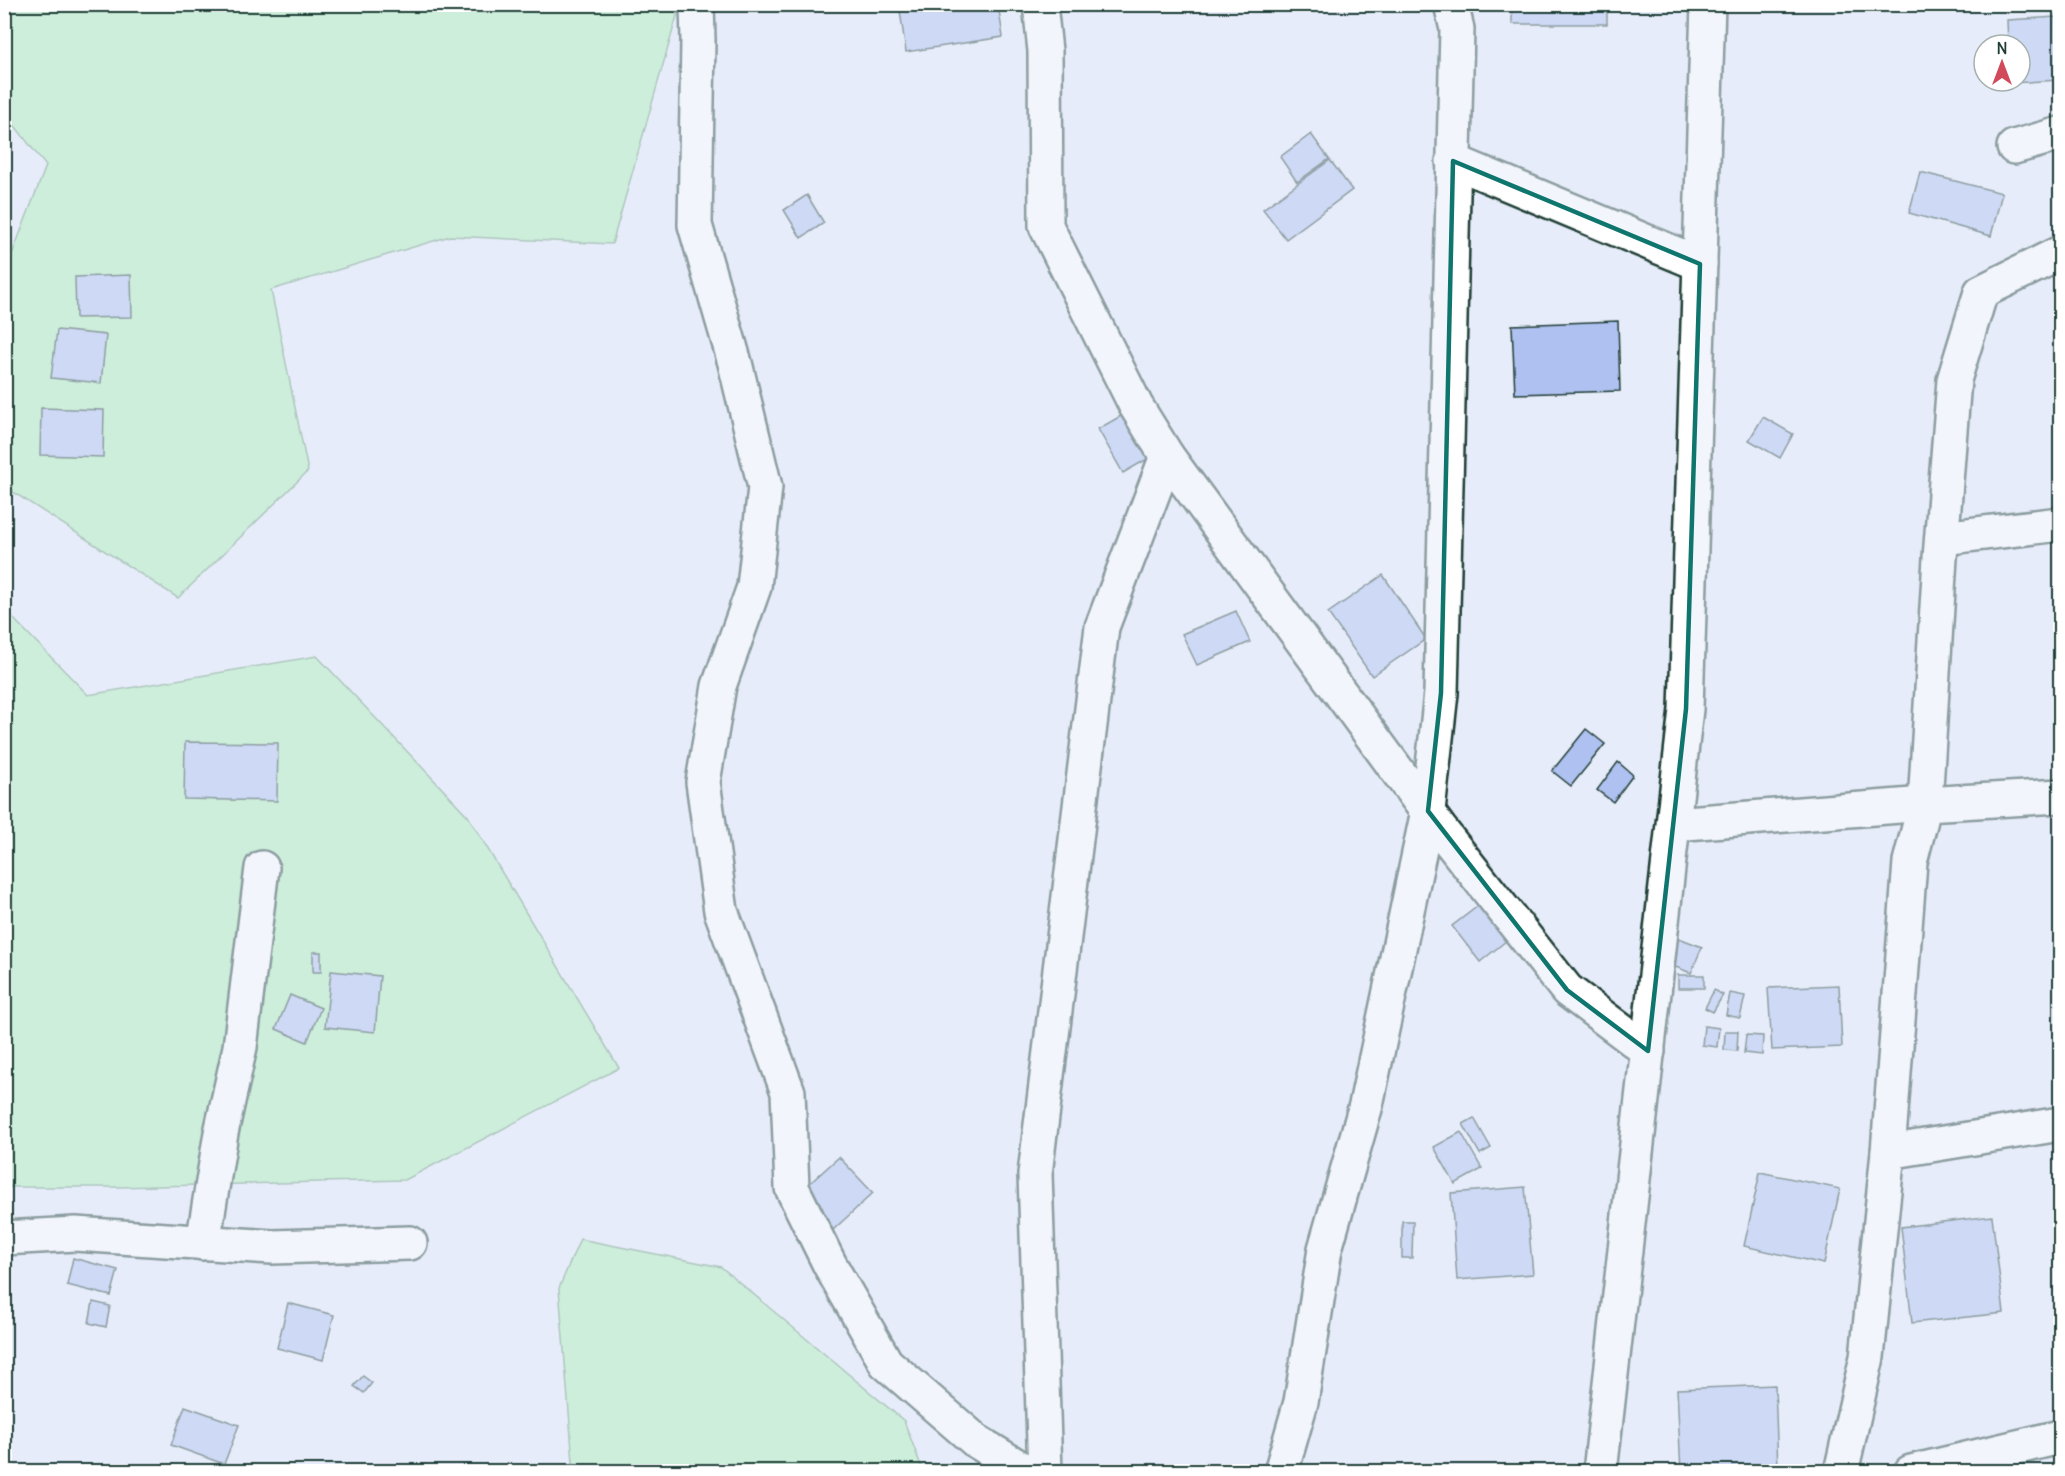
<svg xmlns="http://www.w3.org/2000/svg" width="2065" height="1476" font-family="Delius,sans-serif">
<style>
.green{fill:#aff0b8;stroke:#679676;stroke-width:1.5}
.building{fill:#afc1f0;stroke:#1f3d34;stroke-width:1.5}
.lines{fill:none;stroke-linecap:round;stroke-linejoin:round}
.minor-casing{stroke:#1f3d34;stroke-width:38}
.minor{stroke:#fff;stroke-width:33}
.marked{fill:none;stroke:#0f766e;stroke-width:4.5;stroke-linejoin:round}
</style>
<rect width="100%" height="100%" fill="#e7ecfa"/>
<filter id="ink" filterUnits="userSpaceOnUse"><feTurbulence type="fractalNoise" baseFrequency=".0167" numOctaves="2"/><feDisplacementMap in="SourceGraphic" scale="12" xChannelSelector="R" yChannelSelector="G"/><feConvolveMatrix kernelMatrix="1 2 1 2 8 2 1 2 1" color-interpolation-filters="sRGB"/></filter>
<g filter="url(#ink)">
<!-- green -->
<g class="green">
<path d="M5,5H680L612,244L450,236L271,290L308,471L178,598L13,492L4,454V275L46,166L5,113Z"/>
<path d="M4,609L88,695L317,656L468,816L619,1068L405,1180L116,1187H5Z"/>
<path d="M580,1239L721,1267L904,1421L923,1471H575L573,1462L559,1288Z"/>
</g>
<!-- building -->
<g class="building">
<path d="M899,4H998L1003,37L906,52Z"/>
<rect x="1512" y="4" width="95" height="20"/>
<path d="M2056,17L2060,80L2010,83V81H2020V45H2008L2007,20Z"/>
<path d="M1311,134L1329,159L1297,182L1280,157Z"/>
<path d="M1330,160L1352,190L1286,239L1263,209Z"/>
<path d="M1920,172L2002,193L1991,236L1909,213Z"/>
<path d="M807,195L824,223L801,238L784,210Z"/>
<path d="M131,275L132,317L76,318L75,277Z"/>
<path d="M1618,321L1620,391L1515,394L1512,325Z"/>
<path d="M57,330L106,335L101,383L51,378Z"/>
<path d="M41,408L104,410L103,457L40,455Z"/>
<path d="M1126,413L1151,457L1123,473L1098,429Z"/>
<path d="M1763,417L1793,434L1780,458L1749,440Z"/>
<path d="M1383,575L1426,639L1372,676L1328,613Z"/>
<path d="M1236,611L1250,642L1197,665L1182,634Z"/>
<path d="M1586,729L1605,744L1571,786L1552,771Z"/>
<path d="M185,742L278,743L277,801L184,799Z"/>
<path d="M1618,762L1633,775L1613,802L1597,790Z"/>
<path d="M1478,906L1506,941L1480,962L1452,926Z"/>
<path d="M1679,938L1702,947L1691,973L1668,964Z"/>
<rect x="313" y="952" width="8" height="20"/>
<path d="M331,971L380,976L375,1032L325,1027Z"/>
<rect x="1678" y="975" width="26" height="13"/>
<path d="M1839,985L1842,1047L1772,1050L1768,988Z"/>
<path d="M1714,990L1723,995L1713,1012L1705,1008Z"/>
<path d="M1730,993L1745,996L1740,1018L1726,1015Z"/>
<path d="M290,995L321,1008L307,1042L276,1029Z"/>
<path d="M1704,1026L1719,1028L1717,1047L1702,1045Z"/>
<path d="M1725,1031H1738L1737,1051L1724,1050Z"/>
<path d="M1746,1035L1763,1036L1762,1055L1744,1053Z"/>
<path d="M1474,1118L1491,1148L1480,1154L1463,1124Z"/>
<path d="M1461,1132L1482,1169L1455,1184L1434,1147Z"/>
<path d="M839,1157L873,1193L833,1230L799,1193Z"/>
<path d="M1760,1172L1840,1189L1824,1264L1744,1246Z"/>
<path d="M1525,1187L1533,1274L1457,1280L1451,1193Z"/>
<path d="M1992,1216L2004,1313L1912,1323L1901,1227Z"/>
<path d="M1402,1221H1413L1412,1258H1402Z"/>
<path d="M73,1258L118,1270L111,1296L67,1285Z"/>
<path d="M93,1302L110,1306L106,1327L89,1323Z"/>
<path d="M288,1303L334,1315L323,1360L277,1348Z"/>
<path d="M363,1376L372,1383L364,1393L354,1386Z"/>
<path d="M1775,1385L1778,1469L1681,1472L1677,1389Z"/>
<path d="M185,1406L239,1425L224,1464L171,1445Z"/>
</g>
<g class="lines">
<!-- minor casing -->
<g class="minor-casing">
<g id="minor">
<path d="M697,4L698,40L695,225L735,363L765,487L754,587L719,686L703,782L721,911L788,1092L792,1188L830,1265L886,1363L976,1441L1027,1472"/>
<path d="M1040,4L1045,51L1046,226L1136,406L1167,456L1440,829L1567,990L1648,1051"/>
<path d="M2014,147L2060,134"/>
<path d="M1453,161L1700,264"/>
<path d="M1942,538L2060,524"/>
<path d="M1674,824L1925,804L2060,796"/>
<path d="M1888,1152L2060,1124"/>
<path d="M4,1238L75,1234L272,1247L410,1243"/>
<path d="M203,1243L221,1133L240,1047L262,868"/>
<path d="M1045,1472L1035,1174L1102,627L1167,456"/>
<path d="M1281,1472L1301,1402L1325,1249L1366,1105L1428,811L1441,693L1457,29L1451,4"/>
<path d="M1600,1472L1686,709L1708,4"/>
<path d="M1841,1472L1867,1357L1888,1152L1910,862L1925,804L1940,558L1954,380L1981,292L2060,253"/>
<path d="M1911,1472L2060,1437"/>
</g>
</g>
<!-- minor -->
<use href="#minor" class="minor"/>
</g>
</g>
<!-- marked area -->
<path d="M0 0H2065V1476H0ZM1453,161L1700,264L1686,709L1648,1051L1567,990L1428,811L1441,693Z" fill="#e7ecfa" fill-opacity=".55" fill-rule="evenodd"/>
<path class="marked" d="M1453,161L1700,264L1686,709L1648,1051L1567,990L1428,811L1441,693Z"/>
<!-- margin -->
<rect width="2065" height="1476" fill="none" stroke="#fff" stroke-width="24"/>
<rect x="12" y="12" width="2041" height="1452" fill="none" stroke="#1f3d34" stroke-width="2" filter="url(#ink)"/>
<!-- north arrow -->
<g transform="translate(2002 63)"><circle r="28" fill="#ffffff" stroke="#a5b1ae" stroke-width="1.5"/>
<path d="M0-4.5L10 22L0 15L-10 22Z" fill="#d1495b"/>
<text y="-9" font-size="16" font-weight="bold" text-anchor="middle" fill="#1f3d34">N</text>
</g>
</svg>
